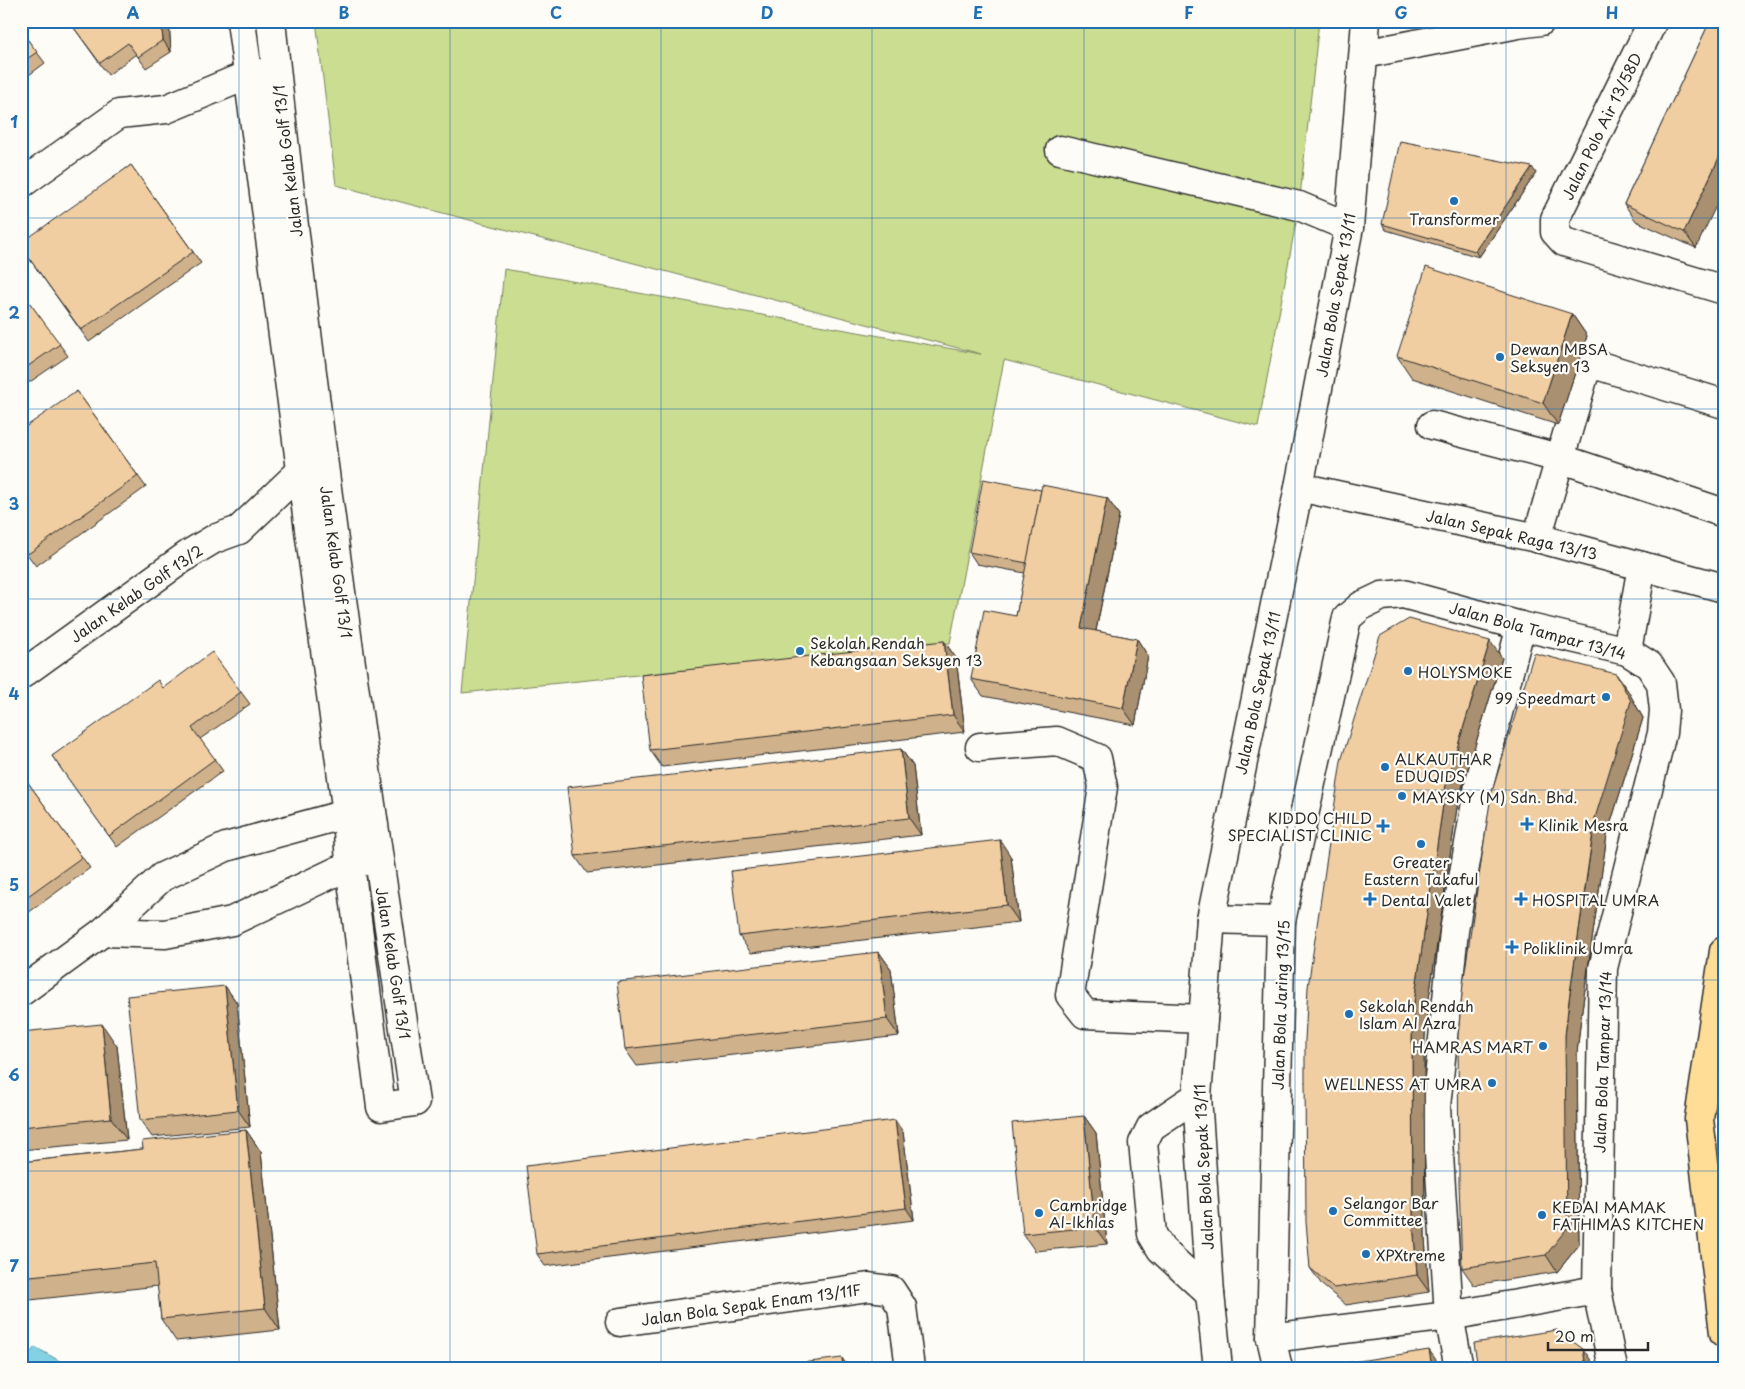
<svg xmlns="http://www.w3.org/2000/svg" width="1745" height="1389" font-family="'Playpen Sans',sans-serif">
<style>
.green{fill:#cadd91;stroke:#7a845e}
.water{fill:#83d1e2;stroke:#608f99}
.lines{fill:none;stroke-linecap:round;stroke-linejoin:round}
.minor-casing{stroke:#2b2b2b;stroke-width:31}
.major-casing{stroke:#2b2b2b;stroke-width:31}
.minor{stroke:#fdfcf7;stroke-width:28}
.major{stroke:#ffdd96;stroke-width:28}
.wall{fill:#cfb18b;stroke:#2b2b2b}
.shaded-wall{fill:#a99071;stroke:#2b2b2b}
.building{fill:#f1cea2;stroke:#2b2b2b}
.grid{fill:none;stroke:#1f6fb2;stroke-width:1;stroke-opacity:0.55}
.poi-dot{fill:#1f6fb2;stroke:#fdfcf7;stroke-width:2}
.labels{text-anchor:middle;dominant-baseline:central;stroke-width:4.5;stroke-linejoin:round;paint-order:stroke}
.street-label{font-size:15px;fill:#2b2b2b;stroke:#fdfcf7}
.poi-label{font-size:15px;fill:#2b2b2b;stroke:#fdfcf7;text-anchor:start}
.neatline{fill:none;stroke:#1f6fb2;stroke-width:2}
.grid-label{font-size:16px;text-anchor:middle;font-weight:bold;fill:#1f6fb2}
</style>
<rect width="100%" height="100%" fill="#fdfcf7"/>
<filter id="ink" filterUnits="userSpaceOnUse"><feTurbulence type="fractalNoise" baseFrequency=".02" numOctaves="2"/><feDisplacementMap in="SourceGraphic" scale="10" xChannelSelector="R" yChannelSelector="G"/><feConvolveMatrix kernelMatrix="1 2 1 2 8 2 1 2 1" color-interpolation-filters="sRGB"/></filter>
<g filter="url(#ink)">
<!-- green -->
<path class="green" d="M316,21H1319L1299,206L1258,427L1004,360L950,643L462,693L504,269L981,354L336,185Z"/>
<!-- water -->
<path class="water" d="M35,1347L72,1368H21V1364Z"/>
<g class="lines">
<!-- minor casing -->
<g class="minor-casing">
<g id="minor">
<path d="M241,21L347,814L350,865L381,1107L415,1102C361,743 309,383 271,21"/>
<path d="M1653,21L1555,219V232L1564,242L1724,290"/>
<path d="M1364,54L1518,24L1541,21"/>
<path d="M1060,150L1299,206L1349,227"/>
<path d="M21,184L119,114L166,109L248,75L265,73"/>
<path d="M1432,425L1559,458L1724,513"/>
<path d="M1299,487L1537,538L1724,588"/>
<path d="M1537,538L1585,372L1591,367L1600,366L1724,404"/>
<path d="M1627,651L1642,566"/>
<path d="M21,675L189,554L214,539L239,530L301,471L315,467"/>
<path d="M980,747L1057,741L1097,758L1103,787L1070,995L1085,1014L1203,1019"/>
<path d="M1211,919L1281,921"/>
<path d="M103,932L165,934L232,921L350,865L367,860"/>
<path d="M21,992L103,932L162,877L226,847L364,809"/>
<path d="M1197,1096L1151,1127L1143,1143L1152,1234L1161,1249L1210,1294"/>
<path d="M620,1322L869,1287L891,1290L902,1307L910,1368"/>
<path d="M1271,1338L1449,1316L1597,1290"/>
<path d="M1218,1368L1210,1294L1197,1096L1211,919L1299,487L1349,227L1366,21"/>
<path d="M1278,1368L1271,1338L1281,921L1347,618L1361,606L1382,596L1403,594L1521,626L1627,651L1649,665L1661,683L1664,710L1662,733L1603,968L1597,1290L1613,1368"/>
<path d="M1459,1368L1449,1316L1436,1107L1454,931L1479,785L1521,626"/>
</g>
</g>
<!-- major casing -->
<g class="major-casing">
<path id="major" d="M1724,951L1699,1119L1724,1333"/>
</g>
<!-- minor -->
<use href="#minor" class="minor"/>
<!-- major -->
<use href="#major" class="major"/>
</g>
<!-- wall -->
<g class="wall">
<path d="M69,21H169L171,52L146,68L136,54L108,75Z"/>
<path d="M1710,21L1696,248L1636,221L1624,204Z"/>
<path d="M21,31L45,63L21,81Z"/>
<path d="M131,165L201,263L89,342L21,247Z"/>
<path d="M1536,173L1479,257L1386,230L1382,224Z"/>
<path d="M21,291L68,356L21,388Z"/>
<path d="M1572,314L1587,336L1558,425L1412,378L1397,356Z"/>
<path d="M77,391L146,487L36,566L21,546Z"/>
<path d="M1041,490L1107,498L1119,515L1096,631L1137,639L1148,656L1135,725L983,696L971,679L1016,616L1025,573L977,564L969,552Z"/>
<path d="M944,641L956,658L965,732L662,767L650,750Z"/>
<path d="M1502,658L1458,801L1426,1019L1424,1056L1425,1239L1429,1292L1346,1305L1322,1285L1310,1268Z"/>
<path d="M1616,674L1628,691L1643,718L1607,835L1581,1017L1577,1053L1579,1245L1557,1272L1474,1285L1462,1268Z"/>
<path d="M163,688L241,692L250,704L200,739L223,771L117,847L52,756Z"/>
<path d="M901,749L913,766L921,835L587,873L575,856Z"/>
<path d="M21,773L90,868L21,918Z"/>
<path d="M1011,857L1019,922L751,953L739,936Z"/>
<path d="M879,952L891,969L899,1036L637,1066L625,1049Z"/>
<path d="M225,986L237,1003L250,1127L152,1137L140,1120Z"/>
<path d="M21,1032L117,1046L127,1140L21,1150Z"/>
<path d="M1084,1116L1096,1133L1107,1244L1035,1251L1023,1234Z"/>
<path d="M246,1130L261,1152L280,1330L176,1341L161,1319L158,1286L21,1301V1162L143,1149Z"/>
<path d="M903,1132L914,1220L545,1266L537,1254Z"/>
</g>
<!-- shaded-wall -->
<g class="shaded-wall">
<path d="M161,21H169L171,52L163,40Z"/>
<path d="M1724,147V189L1696,248L1684,232Z"/>
<path d="M1532,167L1536,173L1479,257L1475,251Z"/>
<path d="M1572,314L1587,336L1558,425L1543,403Z"/>
<path d="M1107,498L1119,515L1093,645L1081,628Z"/>
<path d="M1137,639L1148,656L1135,725L1123,708Z"/>
<path d="M944,641L956,658L965,732L953,715Z"/>
<path d="M1490,641L1502,658L1458,801L1426,1019L1424,1056L1425,1239L1429,1292L1417,1275L1413,1222L1412,1039L1414,1002L1446,784Z"/>
<path d="M1616,674L1628,691L1643,718L1607,835L1581,1017L1577,1053L1579,1245L1557,1272L1546,1255L1565,1036L1569,1000Z"/>
<path d="M901,749L913,766L921,835L909,818Z"/>
<path d="M1000,840L1011,857L1019,922L1007,905Z"/>
<path d="M879,952L891,969L899,1036L887,1019Z"/>
<path d="M225,986L237,1003L250,1127L238,1110Z"/>
<path d="M102,1024L117,1046L127,1140L111,1118Z"/>
<path d="M1084,1116L1096,1133L1107,1244L1095,1227Z"/>
<path d="M895,1120L903,1132L914,1220L906,1208Z"/>
<path d="M246,1130L261,1152L280,1330L265,1308Z"/>
<path d="M1583,1349L1595,1366L1596,1368H1586Z"/>
<path d="M1429,1350L1441,1367V1368H1432Z"/>
<path d="M842,1358L849,1368H843Z"/>
</g>
<!-- building -->
<g class="building">
<path d="M69,21H161L163,40L138,57L128,43L100,63Z"/>
<path d="M1710,21H1724V147L1684,232L1624,204Z"/>
<path d="M21,31L37,52L21,63Z"/>
<path d="M1400,141L1532,167L1475,251L1382,224Z"/>
<path d="M131,165L193,252L81,330L21,247V243Z"/>
<path d="M1724,231V238L1721,237Z"/>
<path d="M1426,267L1572,314L1543,403L1397,356Z"/>
<path d="M21,291L60,344L21,371Z"/>
<path d="M77,391L138,476L28,554L21,545V430Z"/>
<path d="M983,479L1041,490L1027,563L969,552Z"/>
<path d="M1042,485L1107,498L1081,628L1137,639L1123,708L971,679L984,610L1016,616Z"/>
<path d="M1409,619L1490,641L1446,784L1414,1002L1412,1039L1413,1222L1417,1275L1334,1288L1310,1268L1306,1222L1305,1076V1040L1308,987L1341,761L1380,636Z"/>
<path d="M944,641L953,715L650,750L641,675Z"/>
<path d="M212,652L241,692L192,728L215,759L109,836L52,756L158,680L163,688Z"/>
<path d="M1534,653L1616,674L1631,701L1595,818L1569,1000L1565,1036L1567,1228L1546,1255L1462,1268L1459,1183L1458,1036L1463,984L1491,795Z"/>
<path d="M901,749L909,818L575,856L567,787Z"/>
<path d="M21,773L82,857L21,901Z"/>
<path d="M1000,840L1007,905L739,936L731,871Z"/>
<path d="M879,952L887,1019L625,1049L617,982Z"/>
<path d="M225,986L238,1110L140,1120L127,996Z"/>
<path d="M102,1024L111,1118L21,1127V1032Z"/>
<path d="M1084,1116L1095,1227L1023,1234L1012,1123Z"/>
<path d="M895,1120L906,1208L537,1254L526,1166Z"/>
<path d="M246,1130L265,1308L161,1319L155,1263L21,1277V1162L143,1149L142,1141Z"/>
<path d="M1557,1330L1583,1349L1586,1368H1478L1474,1343Z"/>
<path d="M1429,1350L1432,1368H1342L1346,1363Z"/>
<path d="M842,1358L843,1368H760Z"/>
</g>
</g>
<!-- grid -->
<path class="grid" d="M239,21V1368M450,21V1368M661,21V1368M872,21V1368M1084,21V1368M1295,21V1368M1506,21V1368M21,218H1724M21,409H1724M21,599H1724M21,790H1724M21,980H1724M21,1171H1724"/>
<!-- markers -->
<g class="poi-dot">
<circle cx="1454" cy="201" r="5"/>
<circle cx="1500" cy="357" r="5"/>
<circle cx="800" cy="651" r="5"/>
<circle cx="1408" cy="671" r="5"/>
<circle cx="1606" cy="697" r="5"/>
<circle cx="1385" cy="767" r="5"/>
<circle cx="1402" cy="796" r="5"/>
<path d="M1524.5 816.5h5v5h5v5h-5v5h-5v-5h-5v-5h5z"/>
<path d="M1380.5 818.5h5v5h5v5h-5v5h-5v-5h-5v-5h5z"/>
<circle cx="1421" cy="844" r="5"/>
<path d="M1367.5 891.5h5v5h5v5h-5v5h-5v-5h-5v-5h5z"/>
<path d="M1518.5 891.5h5v5h5v5h-5v5h-5v-5h-5v-5h5z"/>
<path d="M1509.5 939.5h5v5h5v5h-5v5h-5v-5h-5v-5h5z"/>
<circle cx="1349" cy="1014" r="5"/>
<circle cx="1543" cy="1046" r="5"/>
<circle cx="1492" cy="1083" r="5"/>
<circle cx="1333" cy="1211" r="5"/>
<circle cx="1039" cy="1213" r="5"/>
<circle cx="1542" cy="1215" r="5"/>
<circle cx="1366" cy="1254" r="5"/>
</g>
<g class="labels">
<!-- street labels -->
<g class="street-label">
<text transform="translate(1601 126) rotate(-64)">Jalan Polo Air 13/58D</text>
<text transform="translate(287 161) rotate(-97)">Jalan Kelab Golf 13/1</text>
<text transform="translate(1335 295) rotate(-80)">Jalan Bola Sepak 13/11</text>
<text transform="translate(1512 534) rotate(13)">Jalan Sepak Raga 13/13</text>
<text transform="translate(337 562) rotate(82)">Jalan Kelab Golf 13/1</text>
<text transform="translate(136 593) rotate(-35)">Jalan Kelab Golf 13/2</text>
<text transform="translate(1538 630) rotate(15)">Jalan Bola Tampar 13/14</text>
<text transform="translate(1257 693) rotate(-78)">Jalan Bola Sepak 13/11</text>
<text transform="translate(394 963) rotate(81)">Jalan Kelab Golf 13/1</text>
<text transform="translate(1280 1005) rotate(-88)">Jalan Bola Jaring 13/15</text>
<text transform="translate(1602 1062) rotate(-88)">Jalan Bola Tampar 13/14</text>
<text transform="translate(1203 1167) rotate(-93)">Jalan Bola Sepak 13/11</text>
<text transform="translate(751 1304) rotate(-8)">Jalan Bola Sepak Enam 13/11F</text>
</g>
<!-- poi labels -->
<g class="poi-label">
<text x="1454" y="218" text-anchor="middle">Transformer</text>
<text x="1510" y="348">Dewan MBSA<tspan x="1510" dy="17">Seksyen 13</tspan></text>
<text x="810" y="642">Sekolah Rendah<tspan x="810" dy="17">Kebangsaan Seksyen 13</tspan></text>
<text x="1418" y="671">HOLYSMOKE</text>
<text x="1596" y="697" text-anchor="end">99 Speedmart</text>
<text x="1395" y="758">ALKAUTHAR<tspan x="1395" dy="17">EDUQIDS</tspan></text>
<text x="1412" y="796">MAYSKY (M) Sdn. Bhd.</text>
<text x="1372" y="817" text-anchor="end">KIDDO CHILD<tspan x="1372" dy="17">SPECIALIST CLINIC</tspan></text>
<text x="1538" y="824">Klinik Mesra</text>
<text x="1421" y="861" text-anchor="middle">Greater<tspan x="1421" dy="17">Eastern Takaful</tspan></text>
<text x="1381" y="899">Dental Valet</text>
<text x="1532" y="899">HOSPITAL UMRA</text>
<text x="1523" y="947">Poliklinik Umra</text>
<text x="1359" y="1005">Sekolah Rendah<tspan x="1359" dy="17">Islam Al Azra</tspan></text>
<text x="1533" y="1046" text-anchor="end">HAMRAS MART</text>
<text x="1482" y="1083" text-anchor="end">WELLNESS AT UMRA</text>
<text x="1343" y="1202">Selangor Bar<tspan x="1343" dy="17">Committee</tspan></text>
<text x="1049" y="1204">Cambridge<tspan x="1049" dy="17">Al-Ikhlas</tspan></text>
<text x="1552" y="1206">KEDAI MAMAK<tspan x="1552" dy="17">FATHIMAS KITCHEN</tspan></text>
<text x="1376" y="1254">XPXtreme</text>
</g>
</g>
<!-- margin -->
<rect width="1745" height="1389" fill="none" stroke="#fdfcf7" stroke-width="55"/>
<!-- scale -->
<path d="M1548 1342v8h100v-8" fill="none" stroke="#2b2b2b" stroke-width="2.5"/>
<text x="1555" y="1342" font-size="15" fill="#2b2b2b" stroke="#fdfcf7" stroke-width="4" paint-order="stroke">20 m</text>
<rect x="28" y="28" width="1690" height="1334" class="neatline"/>
<g class="grid-label">
<text x="133" y="19">A</text>
<text x="344" y="19">B</text>
<text x="556" y="19">C</text>
<text x="767" y="19">D</text>
<text x="978" y="19">E</text>
<text x="1189" y="19">F</text>
<text x="1401" y="19">G</text>
<text x="1612" y="19">H</text>
<text x="14" y="128">1</text>
<text x="14" y="319">2</text>
<text x="14" y="510">3</text>
<text x="14" y="700">4</text>
<text x="14" y="891">5</text>
<text x="14" y="1081">6</text>
<text x="14" y="1272">7</text>
</g>
</svg>
